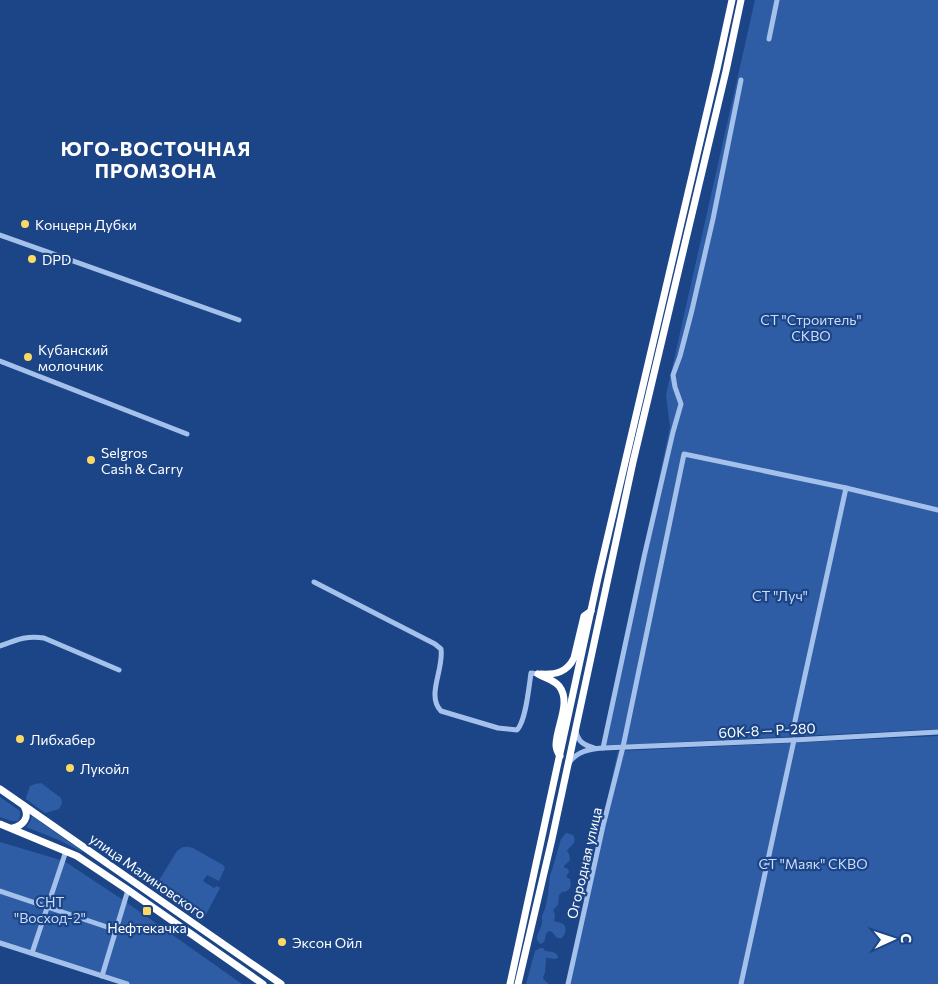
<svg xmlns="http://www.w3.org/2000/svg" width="938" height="984" font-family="Commissioner,sans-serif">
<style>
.green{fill:#2f5da5}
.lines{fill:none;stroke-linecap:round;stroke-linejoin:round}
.minor{stroke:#a4c1ec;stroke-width:5}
.highway{stroke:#fff;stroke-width:7}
.poi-dot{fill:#fcd962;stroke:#1c4587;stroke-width:2}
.labels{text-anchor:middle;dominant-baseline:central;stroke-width:4.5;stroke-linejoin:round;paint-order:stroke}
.poi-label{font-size:14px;fill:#fff;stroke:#1c4587;text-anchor:start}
.park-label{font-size:14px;fill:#cadcf9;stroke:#1c4587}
.street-label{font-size:14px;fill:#fff;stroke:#1c4587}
.district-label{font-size:19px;font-weight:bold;letter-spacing:1px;fill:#fff;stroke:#1c4587}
</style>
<rect width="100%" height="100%" fill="#1c4587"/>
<!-- green -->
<g class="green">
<path d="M755,0H938V729L602,746L670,427L666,395Z"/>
<path d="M938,736V984H567L618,751Z"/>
<path d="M41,783L61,798L62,803L59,809L45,813L26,799V798L30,786L35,784Z"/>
<path d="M0,797L20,811V816L18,821H12L0,817Z"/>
<path d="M32,816L82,851V852L59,840L26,827L30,822Z"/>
<path d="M566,833L573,835C578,843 570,846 567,851L569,854L570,860L564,866V868H566L568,869L569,872L566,877L570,879C572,886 570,892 562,892L559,895L558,905L553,910L555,914L554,921C556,922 559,922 561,923C568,925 566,934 562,938C554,939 556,934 550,931C542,933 549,942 540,944L537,940V936L542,924V916L545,909L548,895L550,875L552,870L561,839Z"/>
<path d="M0,842L64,861L123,900L242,984H122L0,944Z"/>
<path d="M183,847H189L193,848L223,865L225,868L219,881L207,875L203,881L214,888L217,886L220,888L203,920L200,921L155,887L177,851Z"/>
<path d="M540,948H543L545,951C550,952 558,951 558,958L555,959L548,958H546L545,973L543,977L544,980L549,984H526L535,951Z"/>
</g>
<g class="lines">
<!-- minor -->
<g class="minor">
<path d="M769,39L777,0"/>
<path d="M0,235L239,320"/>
<path d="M0,361L187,434"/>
<path d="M314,582L435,644L441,649C444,670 426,695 441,711L498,728L517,730C526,721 529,686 531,673L538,674"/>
<path d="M0,646C16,640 27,635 44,638L119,670"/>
<path d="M795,721L846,488"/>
<path d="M576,731C578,742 584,745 594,748"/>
<path d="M603,748L644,557L673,432L681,404L675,387L673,375L680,356L692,310L713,219L741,80"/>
<path d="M569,763C577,751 590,749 603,748L794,740L938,732"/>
<path d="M0,891L116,930"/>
<path d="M0,943L127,984"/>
<path d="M32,953L66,851"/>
<path d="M102,976L128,890"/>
<path d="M568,984L603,826L623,747L684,454L846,488L938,510"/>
<path d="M741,984L794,740"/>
</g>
<!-- highway -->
<g class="highway">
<path d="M538,674C545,678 554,680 559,686C572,702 556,727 556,745C556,749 558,753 560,756"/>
<path d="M541,674C556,675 567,672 574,658L584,616L591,611"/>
<path d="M0,789L281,984"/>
<path d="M0,824L77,856L128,890L263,984"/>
<path d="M13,828C24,825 30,817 24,806"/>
<path d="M510,984L598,578L717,69L732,0"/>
<path d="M518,984L552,839L633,462L726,71L741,0"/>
</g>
</g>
<!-- markers -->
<g class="poi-dot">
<circle cx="25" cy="224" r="5"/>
<circle cx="32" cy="259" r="5"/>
<circle cx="28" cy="357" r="5"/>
<circle cx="91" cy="460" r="5"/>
<circle cx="20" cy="739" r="5"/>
<circle cx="70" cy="768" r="5"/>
<rect x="142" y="906" width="10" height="10" rx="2.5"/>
<circle cx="282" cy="942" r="5"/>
</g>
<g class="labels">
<!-- poi labels -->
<g class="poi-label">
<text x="35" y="224">Концерн Дубки</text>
<text x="42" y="259">DPD</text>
<text x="38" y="349">Кубанский<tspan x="38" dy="16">молочник</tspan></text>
<text x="101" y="452">Selgros<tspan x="101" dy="16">Cash &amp; Carry</tspan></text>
<text x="30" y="739">Либхабер</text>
<text x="80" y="768">Лукойл</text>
<text x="147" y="927" text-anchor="middle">Нефтекачка</text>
<text x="292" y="942">Эксон Ойл</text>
</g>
<!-- park labels -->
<g class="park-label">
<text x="811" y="319">СТ "Строитель"<tspan x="811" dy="16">СКВО</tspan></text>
<text x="780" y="595">СТ "Луч"</text>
<text x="813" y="863">СТ "Маяк" СКВО</text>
<text x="50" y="901">СНТ<tspan x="50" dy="16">"Восход-2"</tspan></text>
</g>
<!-- street labels -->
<g class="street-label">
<text transform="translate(767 730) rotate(-3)">60К-8 — Р-280</text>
<text transform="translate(584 863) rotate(-77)">Огородная улица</text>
<text transform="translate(148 876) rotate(35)">улица Малиновского</text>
</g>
<!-- district labels -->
<g class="district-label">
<text x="156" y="148">ЮГО-ВОСТОЧНАЯ<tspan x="156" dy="22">ПРОМЗОНА</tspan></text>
</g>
</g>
<!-- north arrow -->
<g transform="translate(893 939) rotate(87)" stroke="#1c4587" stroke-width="4" paint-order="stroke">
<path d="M0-4L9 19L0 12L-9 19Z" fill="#ffffff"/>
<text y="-8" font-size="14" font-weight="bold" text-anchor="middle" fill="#ffffff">С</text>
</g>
</svg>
